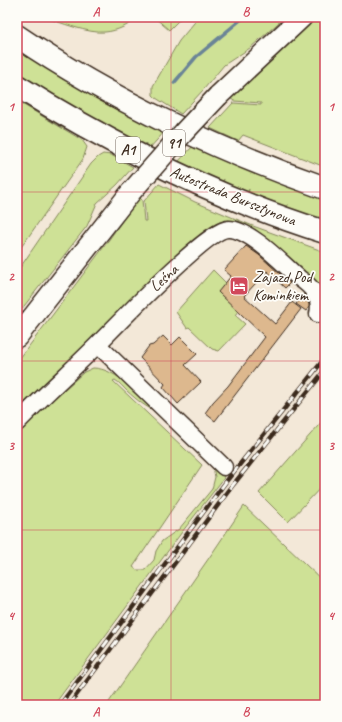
<svg xmlns="http://www.w3.org/2000/svg" width="342" height="722" font-family="Caveat,sans-serif">
<style>
.green{fill:#cee196;stroke:#84865a}
.lines{fill:none;stroke-linecap:round;stroke-linejoin:round}
.stream{stroke:#6b8497;stroke-width:3.5}
.building{fill:#ddb88e;stroke:#3b2a1e}
.minor-casing{stroke:#3b2a1e;stroke-width:19}
.major-casing{stroke:#3b2a1e;stroke-width:23}
.highway-casing{stroke:#3b2a1e;stroke-width:25}
.minor{stroke:#fdfcf7;stroke-width:16}
.major{stroke:#fdfcf7;stroke-width:20}
.highway{stroke:#fdfcf7;stroke-width:22}
.rail-casing{stroke:#3b2a1e;stroke-width:4.5}
.rail{stroke:#fdfcf7;stroke-width:3;stroke-dasharray:9;stroke-linecap:butt}
.major-bridge-casing{stroke:#3b2a1e;stroke-width:23;stroke-linecap:butt}
.major-bridge{stroke:#fdfcf7;stroke-width:20}
.grid{fill:none;stroke:#d1495b;stroke-width:1;stroke-opacity:0.55}
.labels{text-anchor:middle;dominant-baseline:central;stroke-width:3.5;stroke-linejoin:round;paint-order:stroke}
.shield{fill:#fdfcf7;stroke:#75695f;stroke-width:1}
.shield-label{font-size:15px;font-weight:bold;fill:#3b2a1e}
.street-label{font-size:16px;fill:#3b2a1e;stroke:#fdfcf7}
.poi-label{font-size:16px;fill:#3b2a1e;stroke:#fdfcf7;text-anchor:start}
.neatline{fill:none;stroke:#d1495b;stroke-width:1.5}
.grid-label{font-size:13px;text-anchor:middle;font-weight:bold;fill:#d1495b}
</style>
<rect width="100%" height="100%" fill="#f3e8d8"/>
<filter id="ink" filterUnits="userSpaceOnUse"><feTurbulence type="fractalNoise" baseFrequency=".025" numOctaves="2"/><feDisplacementMap in="SourceGraphic" scale="8" xChannelSelector="R" yChannelSelector="G"/><feConvolveMatrix kernelMatrix="1 2 1 2 8 2 1 2 1" color-interpolation-filters="sRGB"/></filter>
<g filter="url(#ink)">
<!-- green -->
<g class="green">
<path d="M44,17H139C129,25 118,31 105,32C89,34 59,22 44,17Z"/>
<path d="M154,17H182L169,30Z"/>
<path d="M199,17H285L250,48L224,65L204,89L181,114L156,98L153,95V86L179,41Z"/>
<path d="M317,17H325V167L243,135L238,141L210,128L233,103L261,105V103L234,101L230,98Z"/>
<path d="M17,45L166,130L148,150L144,148L146,143L143,147L17,76Z"/>
<path d="M17,101L82,140L87,147L83,159L17,253Z"/>
<path d="M195,144L325,194V223L287,209L288,204L285,209L248,194L249,189L247,194L223,183L224,179L222,183L176,164Z"/>
<path d="M103,154L111,155L133,167L117,185L97,203L87,226L17,315V272L91,164L98,157Z"/>
<path d="M159,184L195,202L253,226L325,252V281L313,295L250,232L224,221L180,255L17,414V362L103,248L139,197L142,200L144,221H146L144,201Z"/>
<path d="M213,270L226,283L239,310L235,315L245,324L219,351L212,349L189,327L187,328L176,312Z"/>
<path d="M93,368C116,368 143,397 159,412C147,409 136,399 127,391C123,387 120,383 115,380L113,381L202,465L133,567L137,570H145L154,560L156,551L162,541L179,529L212,489L215,477L213,467L221,471L224,478L182,532L54,705H17V432L84,372Z"/>
<path d="M325,418V483L288,522L259,493Z"/>
<path d="M244,506L325,583V705H107L211,555Z"/>
</g>
<g class="lines">
<!-- stream -->
<path class="stream" d="M174,83L196,57L244,17"/>
</g>
<!-- building -->
<g class="building">
<path d="M246,246L259,255L290,283L285,288L267,271L244,296L275,324L292,302L301,309L215,421L205,413L213,402L228,386L265,337L218,292L231,276L224,270Z"/>
<path d="M304,294L309,304V307L306,311L296,304Z"/>
<path d="M163,336L172,345L180,337L197,354L185,365L201,382L178,404L163,387L165,384L140,358L149,346L153,345Z"/>
</g>
<g class="lines">
<!-- minor casing -->
<g class="minor-casing">
<g id="minor">
<path d="M98,345L224,467"/>
<path d="M17,423C43,396 71,371 97,345C116,326 208,229 228,229C249,228 283,264 299,278C312,287 322,297 318,314"/>
</g>
</g>
<!-- major casing -->
<g class="major-casing">
<g id="major">
<path d="M218,96L302,17"/>
<path d="M17,337L131,192"/>
</g>
</g>
<!-- highway casing -->
<g class="highway-casing">
<g id="highway">
<path d="M17,36C110,99 219,151 325,188"/>
<path d="M17,86C114,146 216,198 325,232"/>
</g>
</g>
<!-- minor -->
<use href="#minor" class="minor"/>
<!-- major -->
<use href="#major" class="major"/>
<!-- highway -->
<use href="#highway" class="highway"/>
<!-- rail casing -->
<g class="rail-casing">
<g id="rail">
<path d="M60,705L228,479L325,358"/>
<path d="M69,705L233,485L325,370"/>
</g>
</g>
<!-- rail -->
<use href="#rail" class="rail"/>
<!-- major-bridge casing -->
<g class="major-bridge-casing">
<path id="major-bridge" d="M131,192L184,132L218,96"/>
</g>
<!-- major-bridge -->
<use href="#major-bridge" class="major-bridge"/>
</g>
</g>
<!-- grid -->
<path class="grid" d="M171,17V705M17,192H325M17,361H325M17,530H325"/>
<!-- icons -->
<defs>
<g id="hotel-square" transform="scale(1)"><rect x="-9" y="-9" width="18" height="18" rx="4" fill="#d1495b" stroke="#fdfcf7"/><path d="M-6-4.5h1.5V1H6V5H4.5V3h-9V5H-6ZM-4 0a1.8 1.8 0 1 1 3.6 0ZM.5 0V-2.5h3Q6-2.5 6 0Z" fill="#fff"/></g>
</defs>
<g fill-rule="evenodd">
<use href="#hotel-square" x="239" y="286"/>
</g>
<g class="labels">
<!-- shield labels -->
<g class="shield">
<rect x="163" y="130" width="22" height="26" rx="3"/>
<rect x="116" y="137" width="24" height="26" rx="3"/>
</g>
<g class="shield-label">
<text x="174" y="143">91</text>
<text x="128" y="150">A1</text>
</g>
<!-- street labels -->
<g class="street-label">
<text transform="translate(233 196) rotate(22)">Autostrada Bursztynowa</text>
<text transform="translate(164 278) rotate(-42)">Leśna</text>
</g>
<!-- poi labels -->
<g class="poi-label">
<text x="253" y="277">Zajazd Pod<tspan x="253" dy="18">Kominkiem</tspan></text>
</g>
</g>
<!-- margin -->
<rect width="342" height="722" fill="none" stroke="#fdfcf7" stroke-width="44"/>
<rect x="22" y="22" width="298" height="678" class="neatline"/>
<g class="grid-label">
<text x="96" y="16">A</text>
<text x="246" y="16">B</text>
<text x="11" y="111">1</text>
<text x="331" y="111">1</text>
<text x="11" y="281">2</text>
<text x="331" y="281">2</text>
<text x="11" y="450">3</text>
<text x="331" y="450">3</text>
<text x="11" y="620">4</text>
<text x="331" y="620">4</text>
<text x="96" y="716">A</text>
<text x="246" y="716">B</text>
</g>
</svg>
